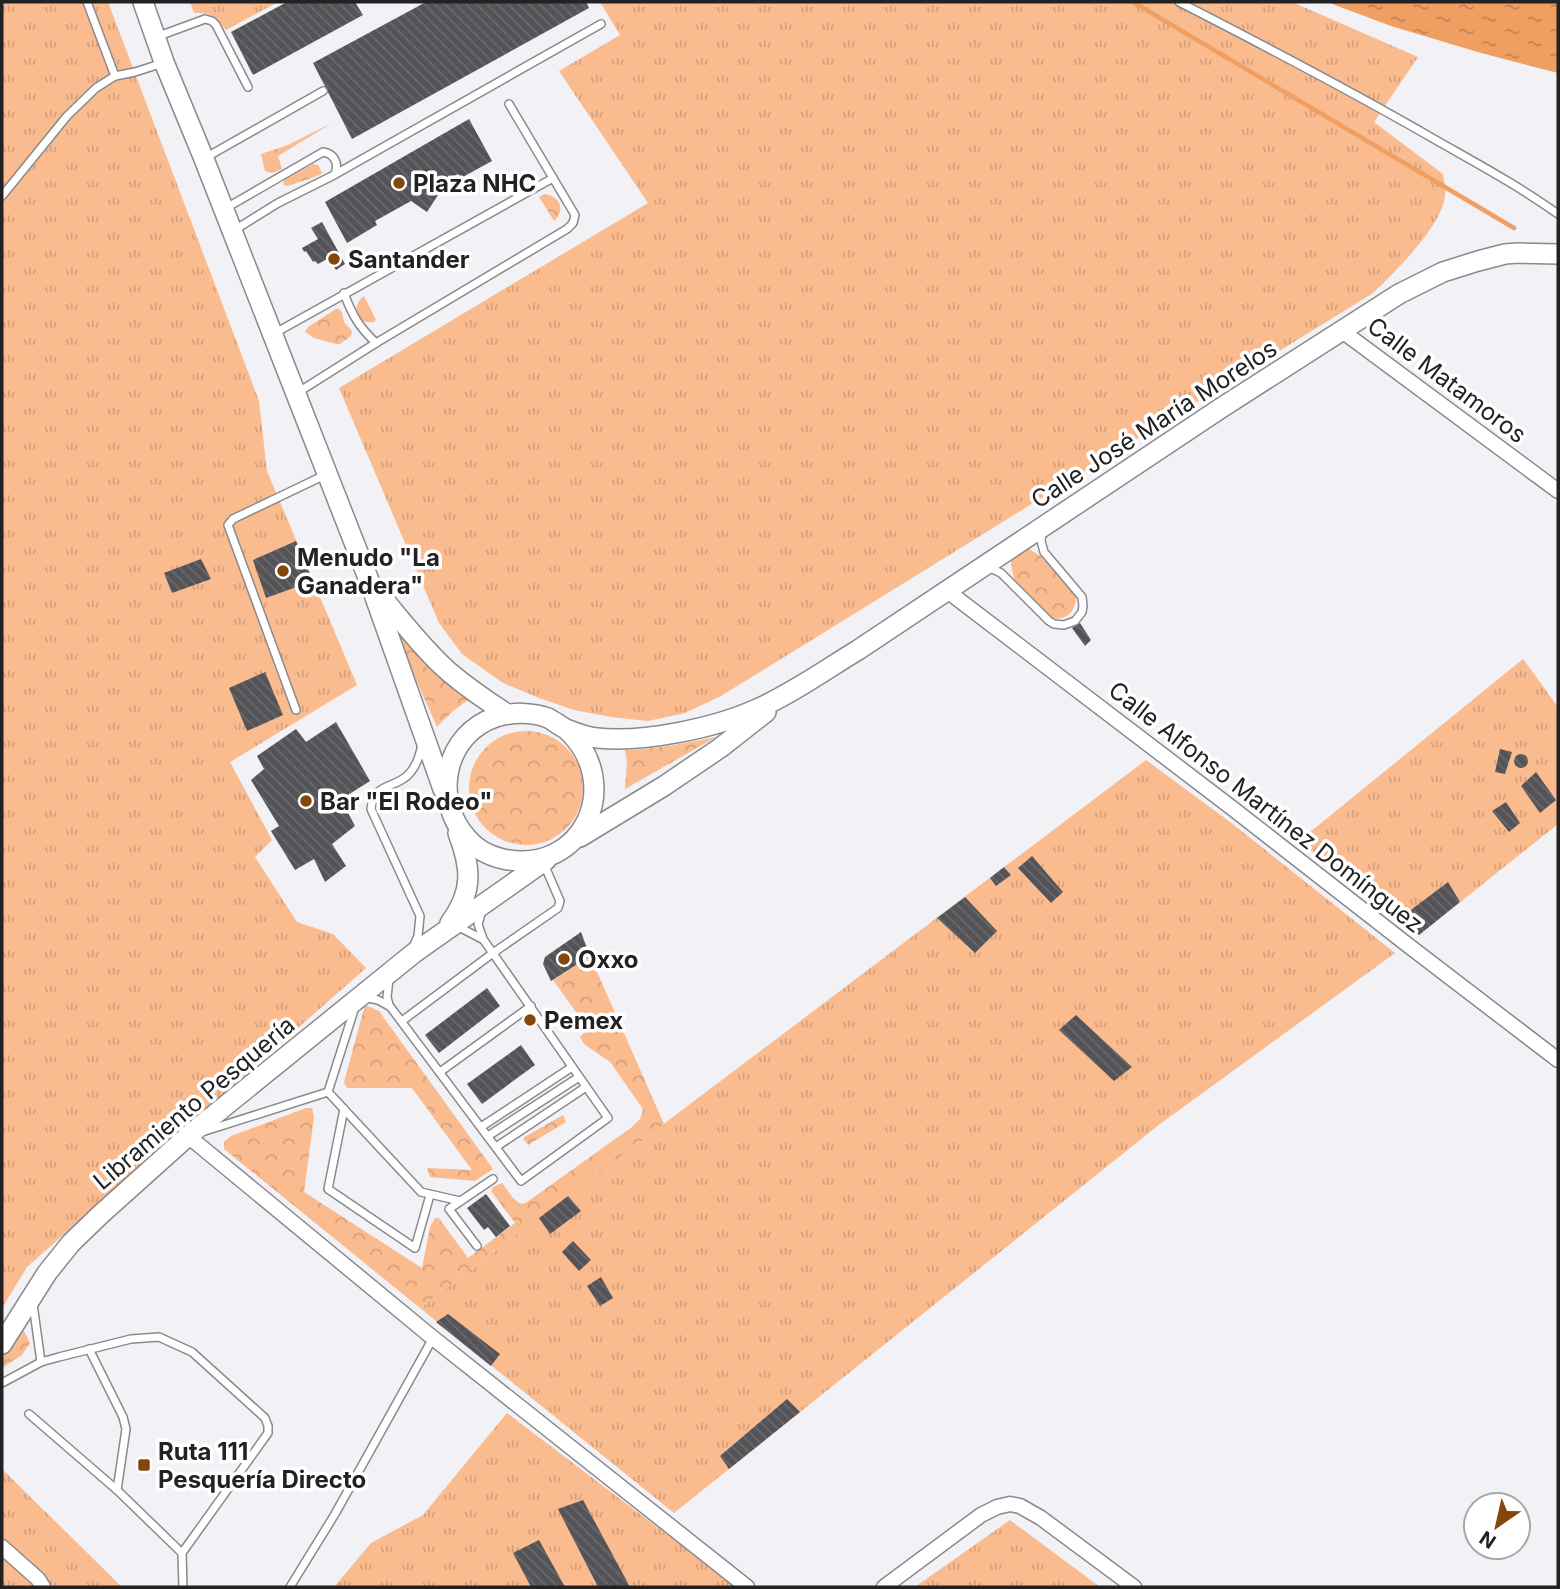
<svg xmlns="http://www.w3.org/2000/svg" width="1560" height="1589" font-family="Inter,sans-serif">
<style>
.grass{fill:url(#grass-tufts)}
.forest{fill:url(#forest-crowns)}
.water{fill:url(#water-ripples)}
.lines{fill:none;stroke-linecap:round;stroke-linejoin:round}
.stream{stroke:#f09f63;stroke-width:4.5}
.building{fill:url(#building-back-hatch)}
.service-casing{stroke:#8a898d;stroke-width:10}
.minor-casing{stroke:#8a898d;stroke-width:17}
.secondary-casing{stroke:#8a898d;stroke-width:22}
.service{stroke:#fff;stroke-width:7}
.minor{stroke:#fff;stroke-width:14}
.secondary{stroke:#fff;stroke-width:19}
.poi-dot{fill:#85460a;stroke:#fff;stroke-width:2.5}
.labels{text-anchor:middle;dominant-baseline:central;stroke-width:7;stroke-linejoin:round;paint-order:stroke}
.poi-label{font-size:24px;font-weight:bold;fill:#222223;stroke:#fff;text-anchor:start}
.street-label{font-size:24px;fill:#222223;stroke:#fff}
</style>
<defs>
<pattern id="grass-tufts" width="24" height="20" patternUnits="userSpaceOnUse" patternTransform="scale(1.75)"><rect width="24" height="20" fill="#fabb8f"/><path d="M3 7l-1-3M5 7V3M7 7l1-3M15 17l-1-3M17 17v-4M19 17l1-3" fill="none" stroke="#d6a07b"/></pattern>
<pattern id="forest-crowns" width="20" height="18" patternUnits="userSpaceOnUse" patternTransform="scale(1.75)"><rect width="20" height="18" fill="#fabb8f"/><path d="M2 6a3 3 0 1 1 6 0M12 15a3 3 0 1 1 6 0" fill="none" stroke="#d6a07b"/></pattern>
<pattern id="water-ripples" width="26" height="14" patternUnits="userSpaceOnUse" patternTransform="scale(1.75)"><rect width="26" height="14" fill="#f09f63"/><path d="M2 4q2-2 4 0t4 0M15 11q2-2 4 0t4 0" fill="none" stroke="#c28151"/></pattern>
<pattern id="building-back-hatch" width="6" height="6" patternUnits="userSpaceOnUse" patternTransform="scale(1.75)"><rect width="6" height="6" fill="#545357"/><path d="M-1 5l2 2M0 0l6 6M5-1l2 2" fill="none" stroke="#69686b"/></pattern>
</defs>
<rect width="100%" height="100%" fill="#f2f1f6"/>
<!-- grass -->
<g class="grass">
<path d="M2,2H108L259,401L267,471L357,685L230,762L272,840L255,857L297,922L333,934L366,968L27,1267L2,1308Z"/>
<path d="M190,2H278L226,30C215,16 212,13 194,13Z"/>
<path d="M600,2H1292L1418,57L1374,122L1443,174C1444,181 1446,189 1445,196C1442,226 1395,272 1373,293L721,696L685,713L648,721L611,717L574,710L539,698L503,683L462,654L439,623L339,388L648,203L559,71L620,35Z"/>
<path d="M1523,659L1558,707V824L1419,935L1299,841Z"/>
<path d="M1146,760L1230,822L1395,953L1160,1124L674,1513L420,1308Z"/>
<path d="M507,1413L736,1587H334L371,1543L423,1515Z"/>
<path d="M2,1469L122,1587H2Z"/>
<path d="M1010,1520L1100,1587H915Z"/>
</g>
<!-- forest -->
<g class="forest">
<path d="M332,123L278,156L282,169L272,173L265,171L261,154L288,145Z"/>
<path d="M313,164L318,165L322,173L320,175L288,186L283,185L284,180Z"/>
<path d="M544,194C560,196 566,210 554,221L539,197Z"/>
<path d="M364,296L376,320L374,322C355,325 350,307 364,296Z"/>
<path d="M336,309H339L342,312L344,322L352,331L351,336L340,344H336L314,338L305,332L308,327Z"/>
<path d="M1026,547L1042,557L1076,597C1076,611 1066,621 1052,618L1014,579L1011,565L1012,557Z"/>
<path d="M393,628L468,700L453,711L437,727Z"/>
<circle cx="526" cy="788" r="57"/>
<path d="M716,737L625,789L627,762L625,750C657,749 686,743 716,737Z"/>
<path d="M590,956L664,1124L420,1308L224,1149V1142L231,1136L306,1108H312L314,1117L304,1192L422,1268L430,1227L435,1218H439L441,1221L468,1258L515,1223L491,1191L493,1187L502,1183L513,1198L519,1203L523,1204L527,1202L632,1127L640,1119L643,1109L610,1062L584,1044L580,1037L588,1029L553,980Z"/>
<path d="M365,1005L379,1011L493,1169L475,1181L430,1177L427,1168L472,1170L412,1088H347L344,1082Z"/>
<path d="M563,1115L566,1122L528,1145L523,1138Z"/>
<path d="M21,1325L30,1343L22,1355L2,1368V1356Z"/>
</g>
<!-- water -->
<path class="water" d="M1327,2H1558V73L1481,53L1391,26Z"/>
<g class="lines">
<!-- stream -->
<path class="stream" d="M1133,2L1514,228"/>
</g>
<!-- building -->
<g class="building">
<path d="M287,2H355L363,15L253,75L231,32Z"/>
<path d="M426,2H586L589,8L352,139L313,63Z"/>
<path d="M469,119L492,161L461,178L458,174L431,189L438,195L427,212L411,201L375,221L377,225L347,243L325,202Z"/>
<path d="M322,222L345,264L336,270L329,258L318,264L315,261L313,262L306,251L304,252L302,248L318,239L311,228Z"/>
<path d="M296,541L313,581L266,598L253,560Z"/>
<path d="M201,559L211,579L172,593L164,573Z"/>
<path d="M1080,623L1091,640L1085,646L1072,628Z"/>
<path d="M265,672L283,715L247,731L229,688Z"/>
<path d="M336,722L370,781L351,793L346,809L355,826L332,844L346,866L325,882L314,859L295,870L271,831L279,826L251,780L264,769L257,756L296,729L306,742Z"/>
<path d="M1500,749L1512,752L1505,774L1495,772Z"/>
<circle cx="1521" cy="761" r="7"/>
<path d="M1536,772L1556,800L1540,813L1521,786Z"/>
<path d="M1506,802L1520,823L1509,832L1492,811Z"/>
<path d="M1032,856L1063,892L1051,903L1018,868Z"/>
<path d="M1004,867L1011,875L996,886L990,878Z"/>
<path d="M1448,882L1460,902L1419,935L1399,919Z"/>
<path d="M965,897L997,931L975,953L937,918Z"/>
<path d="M581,932L590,956L551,981L543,964L545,957Z"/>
<path d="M487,988L500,1006L439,1053L425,1035Z"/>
<path d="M1076,1015L1132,1067L1114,1081L1059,1030Z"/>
<path d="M521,1045L535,1065L482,1104L467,1084Z"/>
<path d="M486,1194L510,1226L496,1237L488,1227L484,1230L467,1208Z"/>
<path d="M568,1196L581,1211L550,1234L539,1218Z"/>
<path d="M573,1241L591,1260L579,1271L562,1252Z"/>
<path d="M601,1277L613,1298L600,1306L587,1286Z"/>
<path d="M448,1314L500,1354L491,1366L436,1322Z"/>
<path d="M787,1399L800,1412L729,1469L720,1456Z"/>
<path d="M583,1500L630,1587H598L558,1509Z"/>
<path d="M539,1540L565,1587H531L513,1553Z"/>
</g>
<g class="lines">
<!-- service casing -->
<g class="service-casing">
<g id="service">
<path d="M87,2L115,76"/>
<path d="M1179,2C1265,46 1351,91 1434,139C1476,163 1519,186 1558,214"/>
<path d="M156,37L205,19L212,21L216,25L248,87"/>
<path d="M205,158L323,91"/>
<path d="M2,196L67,116L96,88L115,76L135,72L163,63"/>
<path d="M226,208L323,152C335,154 339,164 335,174"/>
<path d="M233,231L278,203L334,175L601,24"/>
<path d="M344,293C352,315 359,327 376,343"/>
<path d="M275,333L553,178"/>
<path d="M297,393L376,343L567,229L573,223L575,215L509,104"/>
<path d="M988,567L1001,573L1049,621L1054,624L1064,625L1075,621L1082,612L1083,606L1082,597L1044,552L1041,541L1042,533"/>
<path d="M296,710L228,525L233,519L327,474"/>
<path d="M459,927L482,939"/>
<path d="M414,945L418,936L420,916L371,809C374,783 392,789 407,776C416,768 420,755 422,744"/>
<path d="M389,979L387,997L389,1005L521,1181L608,1118L483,939L478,924L482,911"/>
<path d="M364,997L378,1000L389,1006"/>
<path d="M402,1021L493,953L558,908L560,901L544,864"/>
<path d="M440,1072L531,1006"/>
<path d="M328,1092L421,1192L460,1201"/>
<path d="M328,1092L355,1007"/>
<path d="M344,1109L328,1189L415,1248L430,1195"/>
<path d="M481,1127L572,1067"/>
<path d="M205,1131L328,1092"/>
<path d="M488,1136L579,1077"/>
<path d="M496,1147L586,1087"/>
<path d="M477,1246L449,1209L493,1179"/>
<path d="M33,1304L41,1362"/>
<path d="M89,1349L123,1417L126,1429L117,1490"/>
<path d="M2,1383L41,1362L59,1357L131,1339L159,1337L192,1352L265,1418L268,1426V1433L182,1553L183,1587"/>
<path d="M29,1414L117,1490L182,1553"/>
<path d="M290,1587L335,1514L433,1338"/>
</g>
</g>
<!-- minor casing -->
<g class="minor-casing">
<g id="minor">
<path d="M1342,331L1558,491"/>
<path d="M946,590L1232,808L1409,946L1558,1060"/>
<path d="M188,1136L433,1338L747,1587"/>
<path d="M2,1547L38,1579L43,1587"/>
<path d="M884,1587L981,1515L997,1507L1010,1504L1020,1506L1041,1518L1134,1587"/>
</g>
</g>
<!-- secondary casing -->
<g class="secondary-casing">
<g id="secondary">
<path d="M143,2L164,62L204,159L370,583L443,789"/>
<path d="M380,595C402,621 423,649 449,672C468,688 487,701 507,714"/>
<path d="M566,729C626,784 582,876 503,859C490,856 476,849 467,838C432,800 444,734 496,717C512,712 532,712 548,718C554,721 560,726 566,729C576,733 586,737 597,738C643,743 715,728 757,709C793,693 825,670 858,650L1221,408L1399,294L1443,272L1478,261L1505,254L1518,253L1558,254"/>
<path d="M580,837L664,786L720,748L766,712"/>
<path d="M450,923C474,891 471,867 458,833"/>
<path d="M2,1344L47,1273L71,1243L100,1215L188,1136L414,953L546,860"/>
</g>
</g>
<!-- service -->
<use href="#service" class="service"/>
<!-- minor -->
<use href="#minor" class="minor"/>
<!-- secondary -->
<use href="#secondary" class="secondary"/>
</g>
<!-- markers -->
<g class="poi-dot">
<circle cx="399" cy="183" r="7"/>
<circle cx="334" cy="259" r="7"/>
<circle cx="283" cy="571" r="7"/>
<circle cx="306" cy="801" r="7"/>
<circle cx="564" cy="959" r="7"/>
<circle cx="530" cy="1020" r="7"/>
<rect x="137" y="1458" width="14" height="14" rx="3.5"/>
</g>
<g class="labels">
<!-- poi labels -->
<g class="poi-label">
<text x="413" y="183">Plaza NHC</text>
<text x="348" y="259">Santander</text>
<text x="297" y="557">Menudo "La<tspan x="297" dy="28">Ganadera"</tspan></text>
<text x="320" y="801">Bar "El Rodeo"</text>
<text x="578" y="959">Oxxo</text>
<text x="544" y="1020">Pemex</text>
<text x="158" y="1451">Ruta 111<tspan x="158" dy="28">Pesquería Directo</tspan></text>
</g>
<!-- street labels -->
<g class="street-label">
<text transform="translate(1447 380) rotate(37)">Calle Matamoros</text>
<text transform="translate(1154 424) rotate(-33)">Calle José María Morelos</text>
<text transform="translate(1266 807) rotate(38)">Calle Alfonso Martínez Domínguez</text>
<text transform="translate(194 1103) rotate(-40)">Libramiento Pesquería</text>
</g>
</g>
<!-- border -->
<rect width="1560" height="1589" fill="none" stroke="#222223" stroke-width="7"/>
<!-- north arrow -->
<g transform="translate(1497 1526) rotate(214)"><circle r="33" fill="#ffffff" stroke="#a7a7a7" stroke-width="2"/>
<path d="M0-5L12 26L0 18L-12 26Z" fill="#85460a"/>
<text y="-10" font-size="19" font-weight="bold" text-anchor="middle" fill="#222223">N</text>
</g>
</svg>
